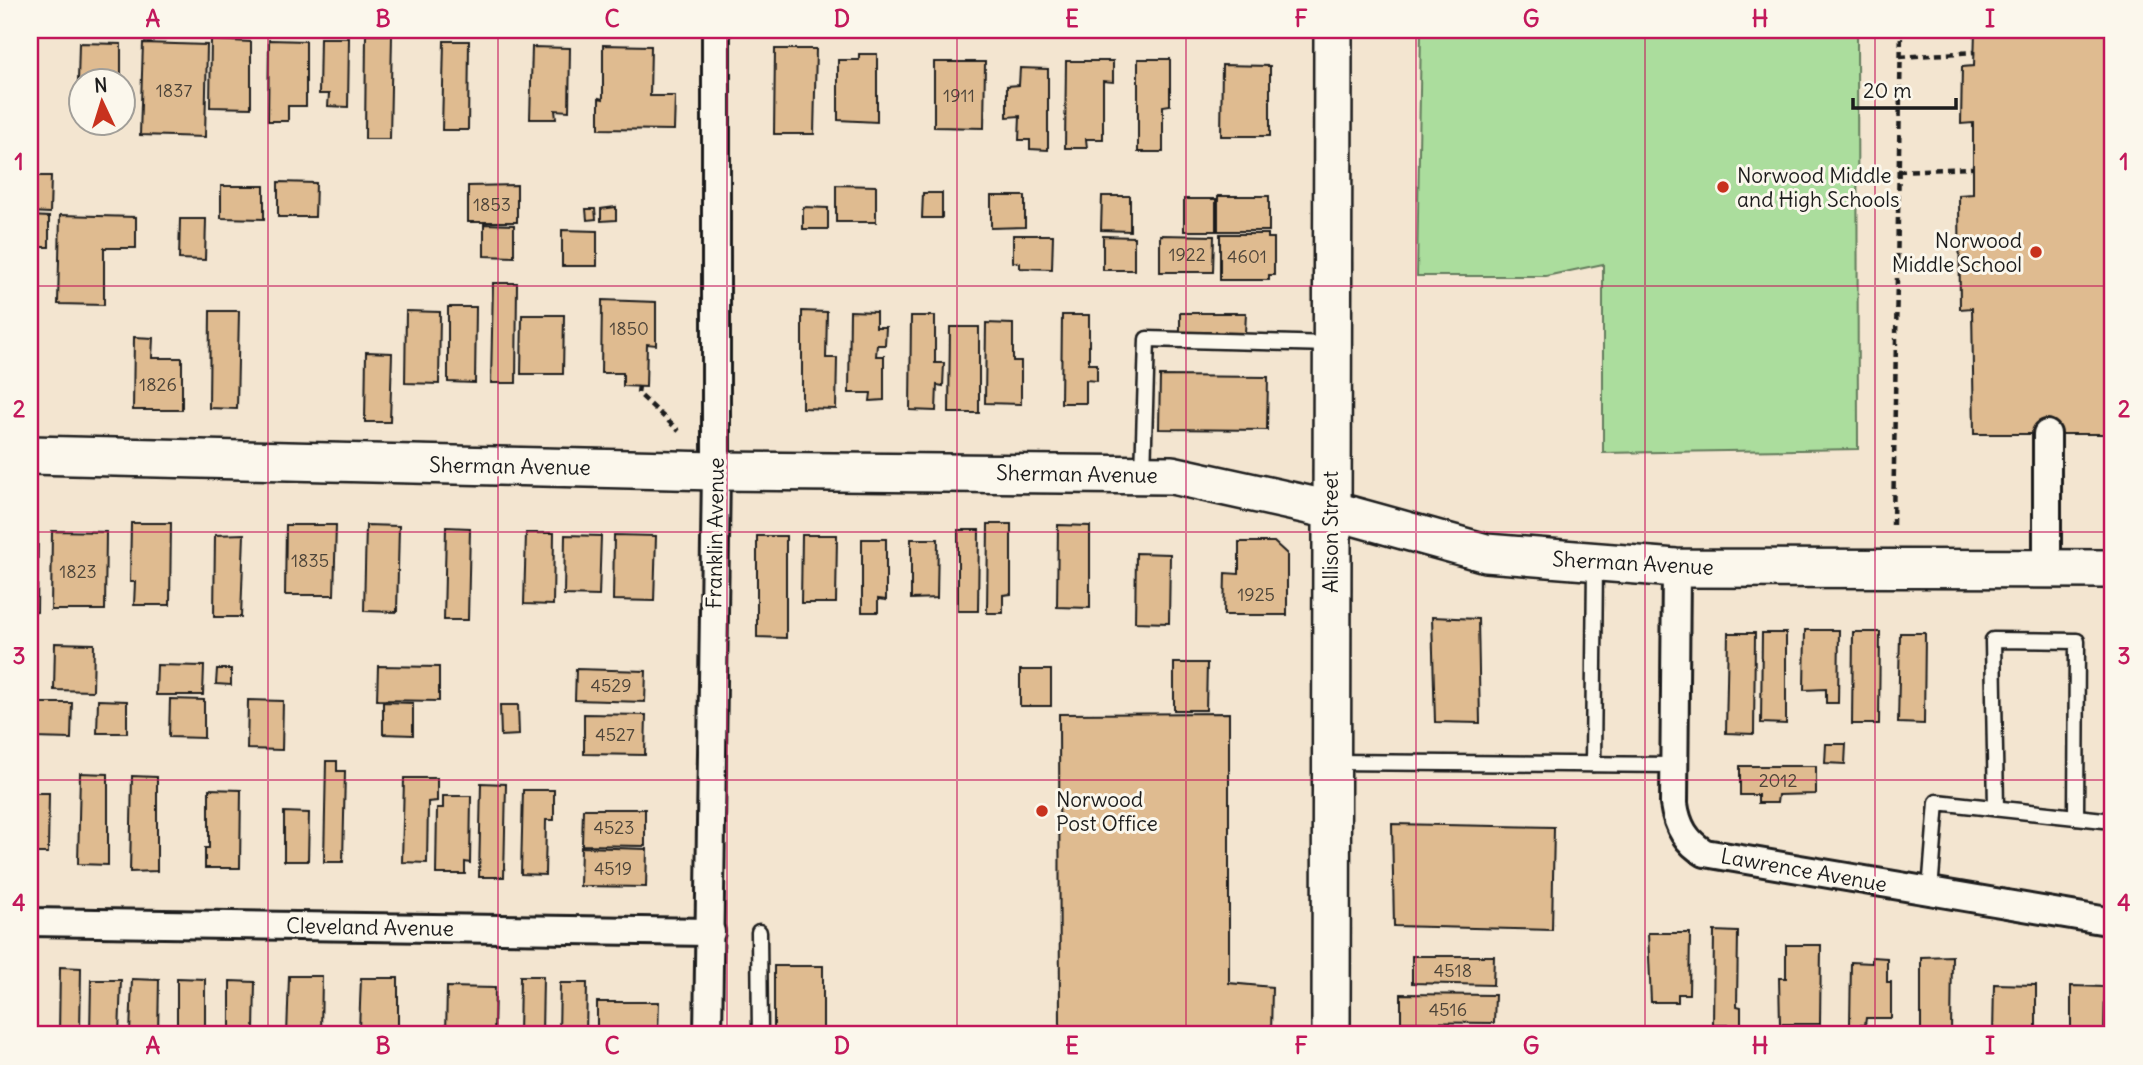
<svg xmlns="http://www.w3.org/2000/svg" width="2143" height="1065" font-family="Delius,sans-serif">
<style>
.green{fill:#abdd9d;stroke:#647c5c;stroke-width:2}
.building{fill:#dfbb90;stroke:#1c1c1c;stroke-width:2}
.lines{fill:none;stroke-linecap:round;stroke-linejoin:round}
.lane-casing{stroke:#1c1c1c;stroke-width:19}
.street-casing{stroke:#1c1c1c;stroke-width:32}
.secondary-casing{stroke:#1c1c1c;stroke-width:42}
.path{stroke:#1c1c1c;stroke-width:4.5;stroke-dasharray:7 5;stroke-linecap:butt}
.lane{stroke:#fbf7ec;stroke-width:14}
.street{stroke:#fbf7ec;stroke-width:26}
.secondary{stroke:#fbf7ec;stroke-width:37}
.grid{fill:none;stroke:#c2185b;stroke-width:2;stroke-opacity:0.55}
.poi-dot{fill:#c8321e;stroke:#fbf7ec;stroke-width:2.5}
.labels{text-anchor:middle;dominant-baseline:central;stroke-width:6;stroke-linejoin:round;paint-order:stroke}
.number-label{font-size:18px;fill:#4d4439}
.poi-label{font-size:21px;fill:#1c1c1c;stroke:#fbf7ec;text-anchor:start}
.street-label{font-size:21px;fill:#1c1c1c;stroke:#fbf7ec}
.neatline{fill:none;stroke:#c2185b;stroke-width:2.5}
.grid-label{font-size:23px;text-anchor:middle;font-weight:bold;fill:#c2185b}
</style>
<rect width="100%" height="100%" fill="#f3e5d0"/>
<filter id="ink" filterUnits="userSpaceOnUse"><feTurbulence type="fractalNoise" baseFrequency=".0143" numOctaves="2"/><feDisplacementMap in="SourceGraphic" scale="14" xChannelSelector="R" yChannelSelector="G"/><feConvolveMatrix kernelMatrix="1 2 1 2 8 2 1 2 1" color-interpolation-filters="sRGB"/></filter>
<g filter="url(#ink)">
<!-- green -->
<path class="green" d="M1421,30H1857L1858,449L1603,453V264L1546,276H1417Z"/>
<!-- building -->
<g class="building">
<path d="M1975,30H2113V434H1974L1972,308L1960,309L1959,195L1973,194V123L1961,124L1962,67L1974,66Z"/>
<path d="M366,35H392L390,139H365Z"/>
<path d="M320,38H349L348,107L328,106L329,94H319Z"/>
<path d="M211,40L251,42V108L210,107Z"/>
<path d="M269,40L306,41V106H288V121H268Z"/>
<path d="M444,41H469L468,130H442Z"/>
<path d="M79,43L121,44V80H80V121H77Z"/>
<path d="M143,43L207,45L205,137L140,135Z"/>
<path d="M603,45L651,46L650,96H675L674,130L599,129V98L603,99Z"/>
<path d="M532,47L570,48L569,111L555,110L556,119H530Z"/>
<path d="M775,49H816L814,134H774Z"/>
<path d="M859,54H877V122L838,120V60H859Z"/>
<path d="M1138,59H1170V105L1163,106V152H1138Z"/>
<path d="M1066,61H1113V82L1103,81V139H1086L1087,148H1065Z"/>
<path d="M934,62H985L984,128L934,127Z"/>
<path d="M1222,65L1270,66V136H1221Z"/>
<path d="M1020,68L1048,69V150L1030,149V140H1019L1020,116L1007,117V86L1019,85Z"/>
<path d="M30,176H51L50,213L30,212Z"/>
<path d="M278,182L316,183L315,217H278Z"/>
<path d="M517,185V222H468V186Z"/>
<path d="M836,185L876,186V222H836Z"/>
<path d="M221,186H264V219L221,218Z"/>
<path d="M923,193H942V218H922Z"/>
<path d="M991,196H1025V227L991,228Z"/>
<path d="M1102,196H1130V231L1101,230Z"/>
<rect x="1218" y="196" width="51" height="35"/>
<rect x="1184" y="199" width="32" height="32"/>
<path d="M616,207V220L601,221V209Z"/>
<path d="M803,207L828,208V229H803Z"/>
<path d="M586,209H595L596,219L587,220Z"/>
<path d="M60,215L136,217V248H104V305L58,304Z"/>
<path d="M30,216L49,217V247H30Z"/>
<path d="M180,219H206L205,260L179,259Z"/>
<path d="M484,224L514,225V257L484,256Z"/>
<path d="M562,230L597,231V266H562Z"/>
<path d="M1220,234H1268V238H1274V275H1269V280H1220Z"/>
<path d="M1013,235H1053L1052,269L1020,268V263L1013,262Z"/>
<path d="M1160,235L1214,236L1213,272H1160Z"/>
<path d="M1103,236L1134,237V270H1103Z"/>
<path d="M493,283H517L516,383H491Z"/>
<path d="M602,300L656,302V345L647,344L646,387L623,386V373H601Z"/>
<path d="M448,307H476L475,383L448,382Z"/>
<path d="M210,311H239L237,409L209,408Z"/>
<path d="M406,311L440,312L439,384L405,383Z"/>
<path d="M802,311L827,312L826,358H837L836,409L802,408Z"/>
<path d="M850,311L876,312V327H886L885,345H877L876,356H884V400L870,401L871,393H849Z"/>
<path d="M1180,313H1246L1245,333L1180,332Z"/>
<path d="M522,315H564L563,374H521Z"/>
<path d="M1062,315H1089V364H1097V381L1086,380V403H1061Z"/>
<path d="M911,316H935V363H944L943,386L937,385L936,411L910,410Z"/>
<path d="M986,323L1013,324V361H1021V404L985,403Z"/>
<path d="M950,327H979V413H949Z"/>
<path d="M134,337L153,338L152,358H182V410H133Z"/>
<path d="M366,352L392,353L390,422H365Z"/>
<path d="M1160,376L1268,377L1267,430L1159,429Z"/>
<path d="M131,523H171L170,605H134L135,582H130Z"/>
<path d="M988,524H1011V594L1003,595V613H987Z"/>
<path d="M286,525H336L334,595H285Z"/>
<path d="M366,525L399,526L397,612L364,611Z"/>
<path d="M1058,525L1090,526V608L1057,607Z"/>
<path d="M446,527L470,528L468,620H444Z"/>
<path d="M958,530H979L978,611H958Z"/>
<path d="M52,531L106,532L105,610H51Z"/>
<path d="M30,533H38L37,612H30Z"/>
<path d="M526,533H554L553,605L524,604Z"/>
<path d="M244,534L241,617H214L215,535Z"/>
<path d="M565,535L601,536L599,596L564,595Z"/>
<path d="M614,535L656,536L654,601L613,600Z"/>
<path d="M802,535H837L836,603H801Z"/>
<path d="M757,536H786V638L757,637Z"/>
<path d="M862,539H886V600L878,599V612H862Z"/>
<path d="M911,539H938L937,598L911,599Z"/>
<path d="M1239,542H1274L1287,554V615H1224L1225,573L1239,574Z"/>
<path d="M1136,553L1170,554L1169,623L1135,622Z"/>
<path d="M1432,617L1478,619L1480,723L1435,722Z"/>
<path d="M1805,630H1839L1838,703H1826V689L1804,690Z"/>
<path d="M1853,632H1880L1879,724H1852Z"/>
<path d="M1728,633H1755L1754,734L1726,733Z"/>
<path d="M1762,633H1786V724L1761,723Z"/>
<path d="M1900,633H1925L1924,724L1898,723Z"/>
<path d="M55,643L94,644L93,691L54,690Z"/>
<path d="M1174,663H1207L1206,710H1174Z"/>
<path d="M157,665L204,666L203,695H156Z"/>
<path d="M378,666L439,667V701L377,700Z"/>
<path d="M217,669H231V685L216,684Z"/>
<path d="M576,669L646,671L645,702L575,700Z"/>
<rect x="1020" y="670" width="31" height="36"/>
<path d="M170,699L204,700V738L169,737Z"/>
<path d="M98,700L127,701V733H97Z"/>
<path d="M248,700L283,701L282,750L247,749Z"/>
<path d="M383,702L413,703V735L383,734Z"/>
<path d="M35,703H72L71,739L34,738Z"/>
<path d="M500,705H518L519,735L501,736Z"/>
<path d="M1229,713V983L1272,987L1271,1035H1060L1059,714Z"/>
<path d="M584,714L646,715L645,755L584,754Z"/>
<path d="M1826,744H1846L1845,764L1825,763Z"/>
<path d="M326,761H337V771H345L343,862H324Z"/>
<path d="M1740,766H1816V794L1778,795L1777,803H1758V795H1740Z"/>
<path d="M80,773L108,774V865L78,864Z"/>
<path d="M132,776L157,777V871L130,872Z"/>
<path d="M404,778H437V801L428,802L427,863L402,862Z"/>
<path d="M481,783L506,784L504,877H479Z"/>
<path d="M209,789L241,790L240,868H205V848H209Z"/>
<path d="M523,790H554V820H546L545,875L521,874Z"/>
<path d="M30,793H49L48,853H34L33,868L30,867Z"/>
<path d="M443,796H471L470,863L465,862V874H436L437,808H443Z"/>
<path d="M583,809H645V846L582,845Z"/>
<path d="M284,812L309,813L308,861H284Z"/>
<path d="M1392,824L1554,827L1552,930L1394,926Z"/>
<path d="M581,847L647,849L646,887L580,886Z"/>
<path d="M1714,931L1738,932L1737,1006L1741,1007V1025H1713Z"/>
<path d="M1648,933H1690L1689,994H1678V1002H1651Z"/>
<path d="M1786,945H1821L1820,1024H1780L1779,978H1786Z"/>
<path d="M1412,956H1494L1493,985L1412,983Z"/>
<path d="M1952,956L1951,1034L1921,1033V957Z"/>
<path d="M1872,957L1887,958V982H1891V1018H1866L1865,1025H1850L1851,962L1872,963Z"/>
<rect x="774" y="966" width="49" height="69"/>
<path d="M60,967L81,968L80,1035H59Z"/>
<path d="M289,976H322L321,1035H287Z"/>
<path d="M520,976H543L542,1035H519Z"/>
<path d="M177,978L205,979V1029L213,1030V1035H177Z"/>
<path d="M361,978H398V1035H368V1030H359Z"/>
<path d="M132,979L159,980L158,1035H130Z"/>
<path d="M91,980H121L119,1035H90Z"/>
<path d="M230,981L255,982L254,1031L264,1032V1035H230Z"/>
<path d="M560,983H587L586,1035H559Z"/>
<path d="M1994,984L2036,985V1035H1993Z"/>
<path d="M2071,986L2105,987L2104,1035H2071Z"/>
<path d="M447,987L495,988L494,1035H446Z"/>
<path d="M1401,994L1495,995L1494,1023L1401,1022Z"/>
<path d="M597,1002H659L658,1035H597Z"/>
<path d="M1402,1034L1503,1035H1402Z"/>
</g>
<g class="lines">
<!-- lane casing -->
<g class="lane-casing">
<g id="lane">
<path d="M1143,474L1147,339L1331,344"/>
<path d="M1332,762L1674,765"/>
<path d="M1593,764L1595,563"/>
<path d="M1996,808L1993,640L2077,641L2076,817"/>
<path d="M1930,891L1937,802L2113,821"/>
<path d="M759,932L760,1035"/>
</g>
</g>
<!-- street casing -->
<g class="street-casing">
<g id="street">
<path d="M1676,568L1674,804C1677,826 1686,842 1705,853L2113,922"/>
<path d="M2047,569V434"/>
<path d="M30,922L711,932"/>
<path d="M708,1035L716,471V30"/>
</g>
</g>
<!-- secondary casing -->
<g class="secondary-casing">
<g id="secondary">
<path d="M30,455L716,471L1172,475L1331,510L1486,553L1676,568L2113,569"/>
<path d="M1331,1035L1333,30"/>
</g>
</g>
<!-- path -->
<g class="path">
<path d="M1900,57L1975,52"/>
<path d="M1898,171L1973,168"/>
<path d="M639,386L638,393L679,431"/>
<path d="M1893,525L1901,30"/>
</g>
<!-- lane -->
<use href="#lane" class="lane"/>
<!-- street -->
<use href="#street" class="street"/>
<!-- secondary -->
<use href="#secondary" class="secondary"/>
</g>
</g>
<!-- grid -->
<path class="grid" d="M268,30V1035M498,30V1035M727,30V1035M957,30V1035M1186,30V1035M1416,30V1035M1645,30V1035M1875,30V1035M30,286H2113M30,532H2113M30,780H2113"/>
<!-- markers -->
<g class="poi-dot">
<circle cx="1723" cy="187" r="7"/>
<circle cx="2036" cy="252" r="7"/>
<circle cx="1042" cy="811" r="7"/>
</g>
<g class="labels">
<!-- number labels -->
<g class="number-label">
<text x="174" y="90">1837</text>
<text x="959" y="95">1911</text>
<text x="492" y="204">1853</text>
<text x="1187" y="254">1922</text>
<text x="1247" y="256">4601</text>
<text x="629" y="328">1850</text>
<text x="158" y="384">1826</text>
<text x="310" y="560">1835</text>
<text x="78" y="571">1823</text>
<text x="1256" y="594">1925</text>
<text x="611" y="685">4529</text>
<text x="615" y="734">4527</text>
<text x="1778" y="780">2012</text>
<text x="614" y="827">4523</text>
<text x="613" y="868">4519</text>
<text x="1453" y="970">4518</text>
<text x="1448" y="1009">4516</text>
</g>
<!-- poi labels -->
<g class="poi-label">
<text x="1737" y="175">Norwood Middle<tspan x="1737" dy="24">and High Schools</tspan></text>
<text x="2022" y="240" text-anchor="end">Norwood<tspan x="2022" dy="24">Middle School</tspan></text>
<text x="1056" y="799">Norwood<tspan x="1056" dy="24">Post Office</tspan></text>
</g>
<!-- street labels -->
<g class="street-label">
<text transform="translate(510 466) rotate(1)">Sherman Avenue</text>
<text transform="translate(1077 474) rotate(1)">Sherman Avenue</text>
<text transform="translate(1330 532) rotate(-90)">Allison Street</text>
<text transform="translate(715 533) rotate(-89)">Franklin Avenue</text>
<text transform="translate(1633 563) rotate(3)">Sherman Avenue</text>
<text transform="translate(1804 870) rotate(10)">Lawrence Avenue</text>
<text transform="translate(370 927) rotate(1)">Cleveland Avenue</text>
</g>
</g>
<!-- margin -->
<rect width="2143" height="1065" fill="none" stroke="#fbf7ec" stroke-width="77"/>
<!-- north arrow -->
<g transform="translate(102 102) rotate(356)"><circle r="33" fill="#fbf7ec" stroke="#a29f99" stroke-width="2"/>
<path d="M0-5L12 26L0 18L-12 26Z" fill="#c8321e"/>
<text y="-10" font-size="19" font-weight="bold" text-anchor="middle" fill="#1c1c1c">N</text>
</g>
<!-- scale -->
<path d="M1853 98v10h103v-10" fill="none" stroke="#1c1c1c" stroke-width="3.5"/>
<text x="1863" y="98" font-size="21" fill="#1c1c1c" stroke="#fbf7ec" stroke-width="5" paint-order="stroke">20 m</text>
<rect x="38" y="38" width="2066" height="988" class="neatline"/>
<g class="grid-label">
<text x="153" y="27">A</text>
<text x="383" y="27">B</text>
<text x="612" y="27">C</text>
<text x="842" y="27">D</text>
<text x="1072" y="27">E</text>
<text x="1301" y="27">F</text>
<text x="1531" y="27">G</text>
<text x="1760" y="27">H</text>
<text x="1990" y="27">I</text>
<text x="19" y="170">1</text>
<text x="2124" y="170">1</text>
<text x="19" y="417">2</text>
<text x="2124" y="417">2</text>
<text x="19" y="664">3</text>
<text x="2124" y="664">3</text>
<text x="19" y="911">4</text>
<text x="2124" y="911">4</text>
<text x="153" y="1054">A</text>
<text x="383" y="1054">B</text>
<text x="612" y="1054">C</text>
<text x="842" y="1054">D</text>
<text x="1072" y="1054">E</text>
<text x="1301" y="1054">F</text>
<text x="1531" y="1054">G</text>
<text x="1760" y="1054">H</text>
<text x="1990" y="1054">I</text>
</g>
</svg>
